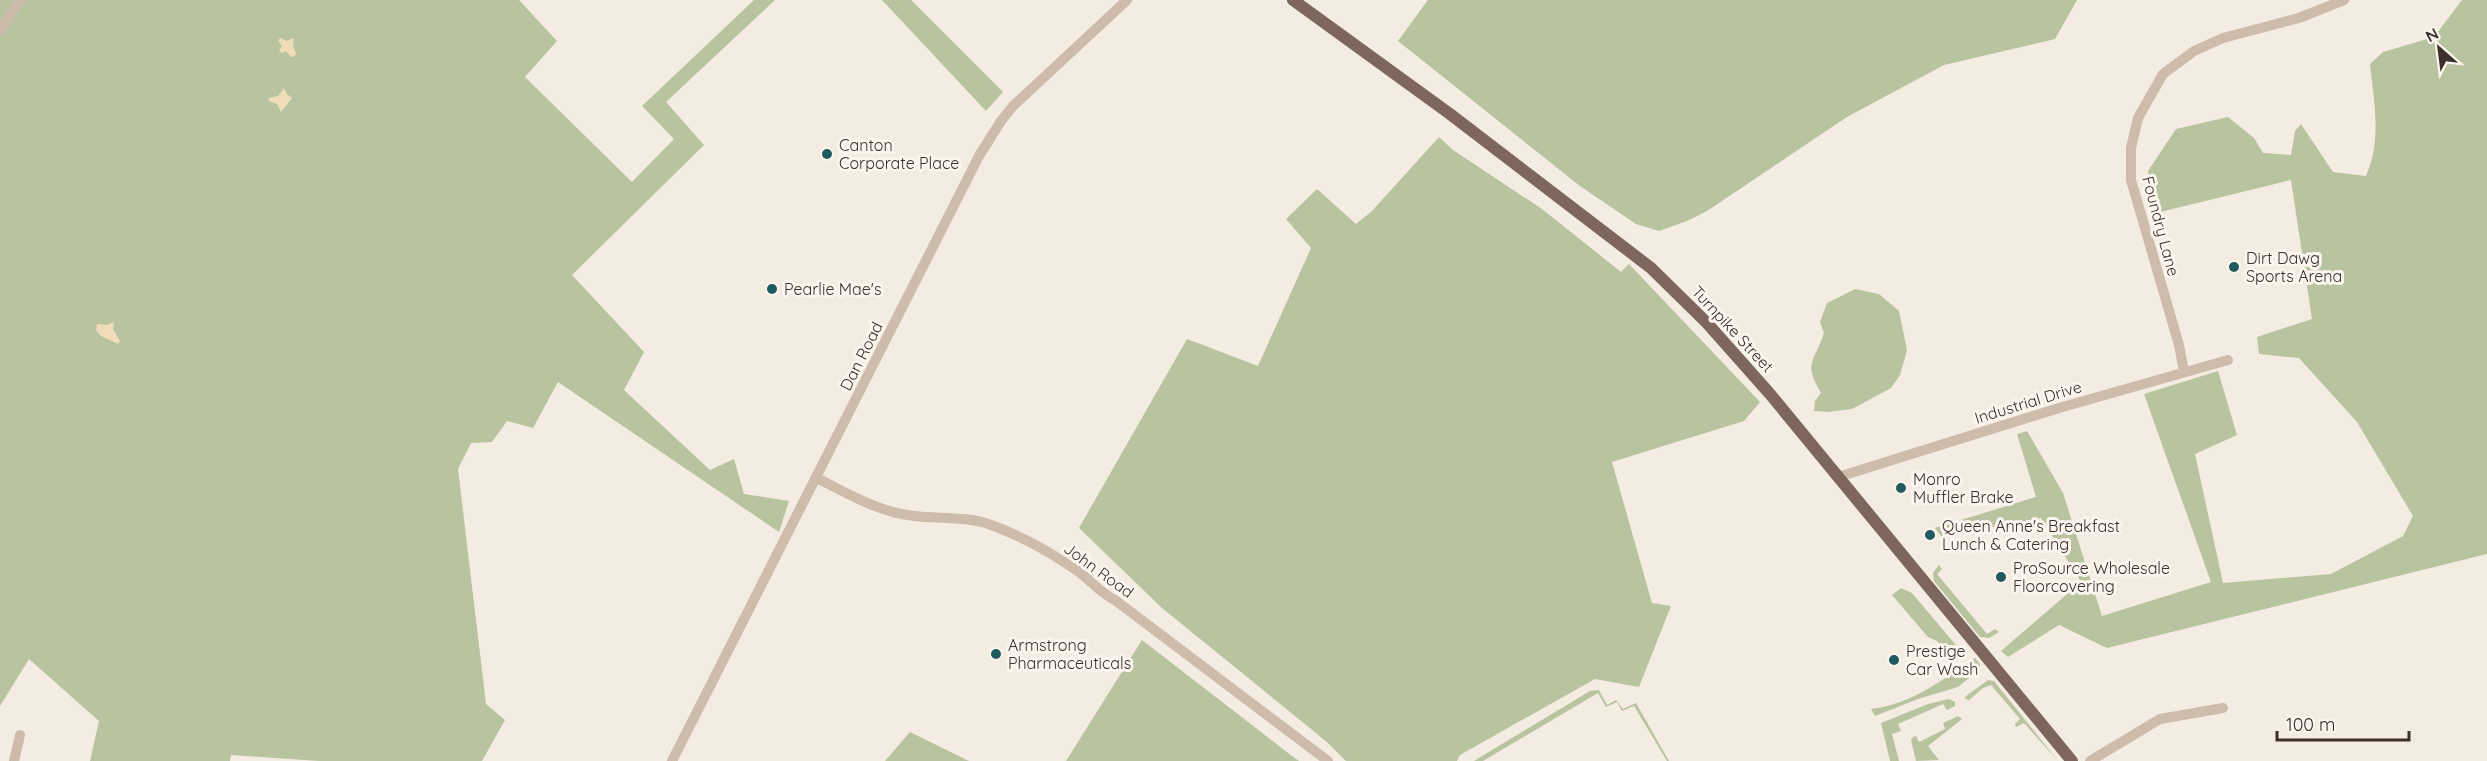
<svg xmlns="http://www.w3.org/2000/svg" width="2487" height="761" font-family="Quicksand,sans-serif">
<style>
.green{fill:#b8c4a0}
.sand{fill:#efdcb8}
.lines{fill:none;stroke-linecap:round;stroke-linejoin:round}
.minor{stroke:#cdbbac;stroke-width:10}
.major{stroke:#7d675c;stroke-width:12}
.poi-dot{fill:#1f5a5e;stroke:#fbf5ee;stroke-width:2}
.labels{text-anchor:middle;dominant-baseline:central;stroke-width:6;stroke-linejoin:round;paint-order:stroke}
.poi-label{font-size:16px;fill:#3b302b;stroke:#fbf5ee;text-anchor:start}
.street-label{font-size:16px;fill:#3b302b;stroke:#fbf5ee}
</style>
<rect width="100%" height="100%" fill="#f4ebe1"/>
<!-- green -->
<g class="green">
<path d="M0,0H519L557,41L525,77L632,182L674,139L642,106L754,0H775L666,102L704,145L572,275L644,352L624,390L710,470L734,459L744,494L789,501L779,532L558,382L533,428L507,421L492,442L471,443L458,469L486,704L505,720L482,761H319L231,755L230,761H90L99,721L29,659L0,706Z"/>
<path d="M882,0H911L1003,92L986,111Z"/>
<path d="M1428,0H2077L2055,39L1944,65L1847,117L1707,211L1687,221L1659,231L1636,224L1580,186L1398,41Z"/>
<path d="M2462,0H2487V554L2107,648L2059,625L2008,657L2001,651L2081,582L2041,518L1942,537L1935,528L2036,497L2017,434L2027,431L2063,493L2102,616L2211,582L2144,394L2218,371L2237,435L2195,454L2223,583L2331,574L2403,536L2413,516L2357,422L2299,358L2259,354L2257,337L2312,319L2291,180L2152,214L2148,171L2176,129L2228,117L2254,138L2263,153L2291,155L2295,131L2301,124L2333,172L2366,176C2382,140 2374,102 2370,64L2383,52L2434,37Z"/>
<path d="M1439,137L1453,150L1542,209L1621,272L1629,264L1760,402L1744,421L1612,462L1652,603L1671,606L1639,687L1595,679L1460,755L1457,761H1346L1327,742L1162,608L1079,528L1187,339L1258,366L1311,248L1286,219L1317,189L1356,224L1372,211Z"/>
<path d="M1855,289L1879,294L1899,311L1907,350L1900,375L1891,388L1852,409L1828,412L1814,411L1815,401L1821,393C1803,362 1814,363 1824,333L1820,322L1827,303Z"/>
<path d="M1939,565L1942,569L1937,574L1987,634L1995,629L1999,632L1989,638L1980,637L1934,581L1933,573Z"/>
<path d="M1901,588L1912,593L1960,650V657H1950L1937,641L1928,637L1892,595Z"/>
<path d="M1142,640L1292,756L1299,761H1066Z"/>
<path d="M1975,658L1980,664V669L1958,687L1918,699L1875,716L1871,709C1910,705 1944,679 1975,658Z"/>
<path d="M1988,680L1994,681L2058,761L2024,723L2016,727L2015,724L2020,719L1991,685L1983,688L1969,700L1965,699L1966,696Z"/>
<path d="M1599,690L1607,705L1616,700L1623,709L1636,703L1669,761H1667L1634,706L1622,711L1617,702L1606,707L1598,693L1483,761H1474L1590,691Z"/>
<path d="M1949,699L1955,702V706L1947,710L1943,704L1898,724L1901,731L1892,734L1899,761H1890L1881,723L1928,704Z"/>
<path d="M1958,716L1962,719L1928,746L1939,760L1916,761L1911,740L1913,737L1916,736L1919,742L1945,729L1943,723Z"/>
<path d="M910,732L969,761H885Z"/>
</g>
<!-- sand -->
<g class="sand">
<path d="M281,38L286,41L294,38L293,46L296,53L295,56L291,57L286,51L282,53L279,51L282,46L278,40Z"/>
<path d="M284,88L287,94L292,98L281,112L277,104L269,101L268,98L278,96Z"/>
<path d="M114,322L113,329L120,341L118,344L101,336L96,330L97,324L107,325Z"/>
</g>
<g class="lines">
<!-- minor -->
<g class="minor">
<path d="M0,31L20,0"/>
<path d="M2184,372L2179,345L2131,180V148L2138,118L2163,74L2194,51L2223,38L2299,18L2344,0"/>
<path d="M1838,477L2059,408L2228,360"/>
<path d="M817,478C848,494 879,512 914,516C939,519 967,516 991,525C1022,536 1052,553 1079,572C1092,582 1101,593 1115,600L1328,761"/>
<path d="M14,761L20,735"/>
<path d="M672,761L979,156L1001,121L1013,106L1127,0"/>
<path d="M2090,761L2160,719L2223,708"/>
</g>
<!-- major -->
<path class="major" d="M1293,0L1450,114L1651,268L1707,323L1770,394L2072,761"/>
</g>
<!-- markers -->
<g class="poi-dot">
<circle cx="827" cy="154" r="6"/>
<circle cx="2234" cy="267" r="6"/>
<circle cx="772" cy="289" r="6"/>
<circle cx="1901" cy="488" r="6"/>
<circle cx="1930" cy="535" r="6"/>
<circle cx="2001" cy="577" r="6"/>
<circle cx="996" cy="654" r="6"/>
<circle cx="1894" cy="660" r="6"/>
</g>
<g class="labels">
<!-- poi labels -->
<g class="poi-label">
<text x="839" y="145">Canton<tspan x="839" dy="18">Corporate Place</tspan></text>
<text x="2246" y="258">Dirt Dawg<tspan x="2246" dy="18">Sports Arena</tspan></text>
<text x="784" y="289">Pearlie Mae's</text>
<text x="1913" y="479">Monro<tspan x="1913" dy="18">Muffler Brake</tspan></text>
<text x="1942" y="526">Queen Anne's Breakfast<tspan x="1942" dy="18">Lunch &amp; Catering</tspan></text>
<text x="2013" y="568">ProSource Wholesale<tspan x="2013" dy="18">Floorcovering</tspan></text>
<text x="1008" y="645">Armstrong<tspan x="1008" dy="18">Pharmaceuticals</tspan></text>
<text x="1906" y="651">Prestige<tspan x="1906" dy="18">Car Wash</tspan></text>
</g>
<!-- street labels -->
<g class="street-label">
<text transform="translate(2161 226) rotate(75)">Foundry Lane</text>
<text transform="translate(1733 329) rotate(47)">Turnpike Street</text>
<text transform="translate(861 356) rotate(-63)">Dan Road</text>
<text transform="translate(2028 402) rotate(-17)">Industrial Drive</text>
<text transform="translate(1099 570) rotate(36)">John Road</text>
</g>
</g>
<!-- north arrow -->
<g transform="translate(2439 48) rotate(332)" stroke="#fbf5ee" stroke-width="4.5" paint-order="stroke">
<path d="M0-4.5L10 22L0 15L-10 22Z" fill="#3b302b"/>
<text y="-9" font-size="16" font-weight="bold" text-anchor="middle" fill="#3b302b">N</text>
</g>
<!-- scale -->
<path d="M2277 731v9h132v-9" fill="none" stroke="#3b302b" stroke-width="3"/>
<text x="2286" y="731" font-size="18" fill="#3b302b" stroke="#fbf5ee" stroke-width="4.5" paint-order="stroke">100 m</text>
</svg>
